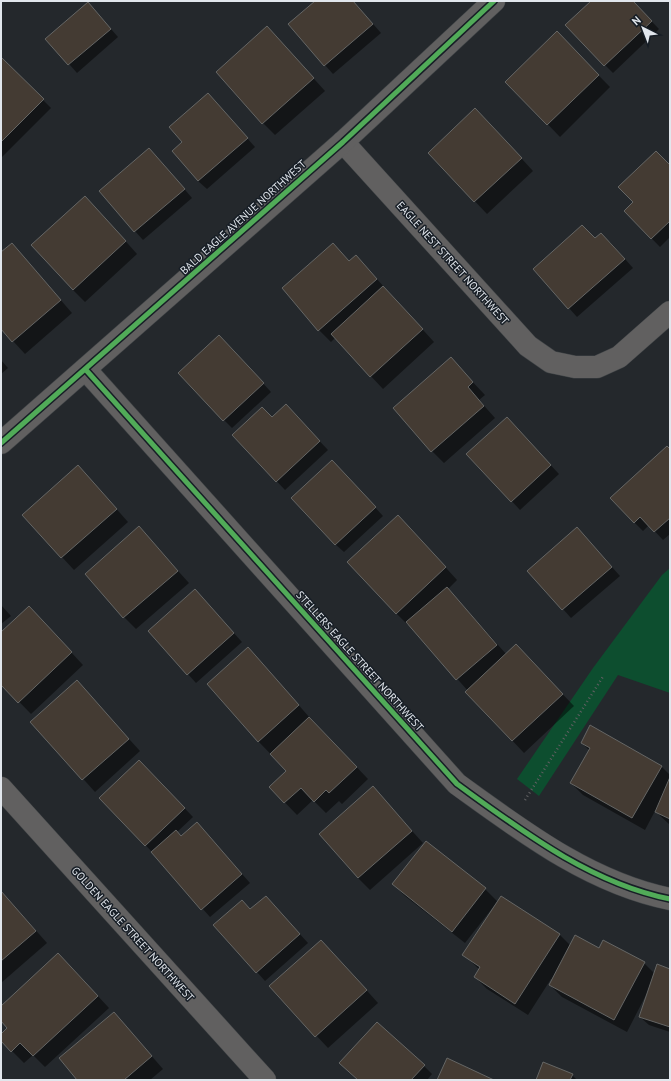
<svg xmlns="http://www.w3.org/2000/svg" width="671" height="1081" font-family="'PT Sans',sans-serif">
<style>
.green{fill:#0d4e2f}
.shadow{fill:#0007}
.building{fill:#443b33;stroke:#656665}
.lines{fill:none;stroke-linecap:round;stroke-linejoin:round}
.street-casing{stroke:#3f4346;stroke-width:23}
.path{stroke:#606062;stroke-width:2.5;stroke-dasharray:1 3;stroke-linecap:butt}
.street{stroke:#616060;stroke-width:22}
.cycleway-casing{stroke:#171e26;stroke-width:8}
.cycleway{stroke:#51ab58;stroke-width:5}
.labels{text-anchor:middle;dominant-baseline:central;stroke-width:3;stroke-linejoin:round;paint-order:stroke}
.street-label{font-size:11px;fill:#e1e6ec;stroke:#171e26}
</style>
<rect width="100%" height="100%" fill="#24282c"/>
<!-- green -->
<path class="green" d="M670,568V693L618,675L539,796L517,779L593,668L662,575Z"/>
<!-- shadow -->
<g class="shadow">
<path d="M317,1H353L381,33L333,74L289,25Z"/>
<path d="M592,1H632L659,29L613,73L605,65Z"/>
<path d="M96,12L118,37L77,73L47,39Z"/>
<path d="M267,27L325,91L275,135L263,123Z"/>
<path d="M557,33L610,87L560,137L507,82Z"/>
<path d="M1,58L51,108L1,158Z"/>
<path d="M208,94L255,147L207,189L198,181L184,142Z"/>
<path d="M487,121L533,171L487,214L429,153Z"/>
<path d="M157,157L192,198L143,240L100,192Z"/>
<path d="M670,166V237L660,247L625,211Z"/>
<path d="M97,209L137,254L85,302L73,290Z"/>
<path d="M595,239L610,242L633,268L577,317L534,269Z"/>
<path d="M12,244L72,313L25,354L1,328V254Z"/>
<path d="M333,245L350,262L356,256L434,342L383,389L335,338L331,342L319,330L283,288Z"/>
<path d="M228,345L271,392L232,428L224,420Z"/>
<path d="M451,359L485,395L479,400L495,418L444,463L432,451Z"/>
<path d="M1,360L8,368L1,374Z"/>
<path d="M294,414L328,450L285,490L233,435L272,419Z"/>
<path d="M515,427L559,474L520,510L468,454Z"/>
<path d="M670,451V534L663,540L649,525L643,531L634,522Z"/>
<path d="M340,469L383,516L344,552L335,544Z"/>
<path d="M90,479L128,522L74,570L23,515Z"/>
<path d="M139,528L189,583L136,629L124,617Z"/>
<path d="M410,528L457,580L448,589L507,655L528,658L574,706L524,753L467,692L468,691L409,624L408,625L396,613Z"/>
<path d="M577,528L620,576L571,618L529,571Z"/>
<path d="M203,599L242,642L196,683L149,631Z"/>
<path d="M1,605L11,616L1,624Z"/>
<path d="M41,620L83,665L31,714L1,683V634Z"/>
<path d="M260,661L310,718L368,779L342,804L339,801L326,813L313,800L297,815L270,787L287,771L258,741Z"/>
<path d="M77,682L140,751L95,792L32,722Z"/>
<path d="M582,743L661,766L670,775V825L655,811L645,830L583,795L571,783L589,750Z"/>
<path d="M148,770L193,817L177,832L182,837L205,832L250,883L210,917L152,852L101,798Z"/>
<path d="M373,788L423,843L370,890L358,878Z"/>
<path d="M426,842L485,889L498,902L501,897L560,935L571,946L600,949L644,963L655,974L670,970V1032L649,1025L640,1017L647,993L627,1032L562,997L550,985L553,979H551L528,1015L487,989L475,977L480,970L464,955L495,907L494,906L465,943L405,896L393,884Z"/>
<path d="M1,891L47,943L1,983Z"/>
<path d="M266,897L308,943L265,981L215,925L251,910Z"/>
<path d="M333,953L378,1003L328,1048L270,986Z"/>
<path d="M70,966L109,1008L45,1067L33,1055L24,1063L1,1040V1035L9,1028L1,1019V1008Z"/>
<path d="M114,1013L163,1069L150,1080H79Z"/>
<path d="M424,1066L432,1074L427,1080H358Z"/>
<path d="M572,1075L577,1080H537Z"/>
</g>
<!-- building -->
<g class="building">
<path d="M315,1H353L373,24L324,66L288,24Z"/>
<path d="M591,1H633L652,21L604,66L565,25Z"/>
<path d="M88,2L111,29L68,65L45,39Z"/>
<path d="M267,26L314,78L262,124L216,72Z"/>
<path d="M557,31L599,75L547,125L505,82Z"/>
<path d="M1,57L44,99L1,142Z"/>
<path d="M208,93L248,138L198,181L172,151L182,142L169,127Z"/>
<path d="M475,108L522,158L474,202L428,153Z"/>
<path d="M149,148L185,189L134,232L99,191Z"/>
<path d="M656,151L670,165V221L651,239L624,211L633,202L618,187Z"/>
<path d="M85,196L126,241L73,290L31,245Z"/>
<path d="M582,225L595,238L601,233L625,259L568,309L533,269Z"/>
<path d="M12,243L61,300L12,342L1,329V252Z"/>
<path d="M333,243L349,261L356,255L377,279L318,331L282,288Z"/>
<path d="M383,286L423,329L370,377L331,334Z"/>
<path d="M219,335L264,383L223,421L178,373Z"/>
<path d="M451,357L473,382L468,387L484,406L431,452L393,408Z"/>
<path d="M286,404L320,441L276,482L232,435L262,407L272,417Z"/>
<path d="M507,417L551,465L511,502L466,454Z"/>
<path d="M667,446L670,449V518L654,532L640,517L634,523L610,498Z"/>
<path d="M332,460L376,507L335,545L291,498Z"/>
<path d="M78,465L117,509L61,558L22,515Z"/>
<path d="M398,515L446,567L396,614L347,562Z"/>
<path d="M139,526L178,571L123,618L85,574Z"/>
<path d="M577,527L612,567L562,610L527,571Z"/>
<path d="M447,587L497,645L456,680L406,622Z"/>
<path d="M195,589L234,633L187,675L148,631Z"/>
<path d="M29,606L72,652L18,703L1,685V632Z"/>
<path d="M516,644L563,694L512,741L465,692Z"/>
<path d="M248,647L299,705L258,742L207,684Z"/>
<path d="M77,680L129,739L82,780L30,722Z"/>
<path d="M309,717L357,767L329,793L326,790L314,802L301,788L284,803L269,787L286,771L270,754Z"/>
<path d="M590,725L662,766L632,818L570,783L590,748L581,743Z"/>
<path d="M139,760L185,808L145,846L99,798Z"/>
<path d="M670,777V819L655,812Z"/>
<path d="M373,786L412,831L358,878L319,834Z"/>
<path d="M197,822L242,874L201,910L151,852L176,830L181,836Z"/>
<path d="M426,841L486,888L452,932L392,884Z"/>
<path d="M1,891L36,931L1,961Z"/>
<path d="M266,896L300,934L256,973L213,925L242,900L250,909Z"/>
<path d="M501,896L560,934L515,1004L474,977L480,967L462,955Z"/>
<path d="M575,935L599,948L603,940L645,962L614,1020L549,985Z"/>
<path d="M321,940L367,990L315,1037L269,986Z"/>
<path d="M58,953L98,996L33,1056L20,1043L11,1052L1,1041V1034L7,1028L1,1021V1006Z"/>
<path d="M657,964L670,969V1027L639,1017Z"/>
<path d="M114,1012L152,1056L124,1080H77L59,1058Z"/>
<path d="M377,1022L425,1065L411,1080H358L339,1063Z"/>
<path d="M447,1058L494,1080H437Z"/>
<path d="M543,1062L573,1074L570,1080H536Z"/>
</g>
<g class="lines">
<!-- street casing -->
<g class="street-casing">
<g id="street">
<path d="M343,142L528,346L551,362L575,367H597L619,357L670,312"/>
<path d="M86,370L457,784C522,831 590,883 670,899"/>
<path d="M1,443L343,142L494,1"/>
<path d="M1,788L265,1080"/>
</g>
</g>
<!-- path -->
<path class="path" d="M525,800L604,675"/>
<!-- street -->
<use href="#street" class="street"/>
<!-- cycleway casing -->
<g class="cycleway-casing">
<g id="cycleway">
<path d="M86,370L457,784C522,831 590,883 670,899"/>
<path d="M1,443L343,142L494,1"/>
</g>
</g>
<!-- cycleway -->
<use href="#cycleway" class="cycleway"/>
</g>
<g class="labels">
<!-- street labels -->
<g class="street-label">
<text transform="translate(243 217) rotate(-42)">BALD EAGLE AVENUE NORTHWEST</text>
<text transform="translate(453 263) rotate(48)">EAGLE NEST STREET NORTHWEST</text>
<text transform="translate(360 661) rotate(48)">STELLERS EAGLE STREET NORTHWEST</text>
<text transform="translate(133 934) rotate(48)">GOLDEN EAGLE STREET NORTHWEST</text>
</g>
</g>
<!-- border -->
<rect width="671" height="1081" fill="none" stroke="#e1e6ec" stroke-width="4"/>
<!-- north arrow -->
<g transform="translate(643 28) rotate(318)" stroke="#171e26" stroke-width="3" paint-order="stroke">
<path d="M0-3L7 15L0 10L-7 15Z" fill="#e1e6ec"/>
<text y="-6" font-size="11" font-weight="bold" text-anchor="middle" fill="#e1e6ec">N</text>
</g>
</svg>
